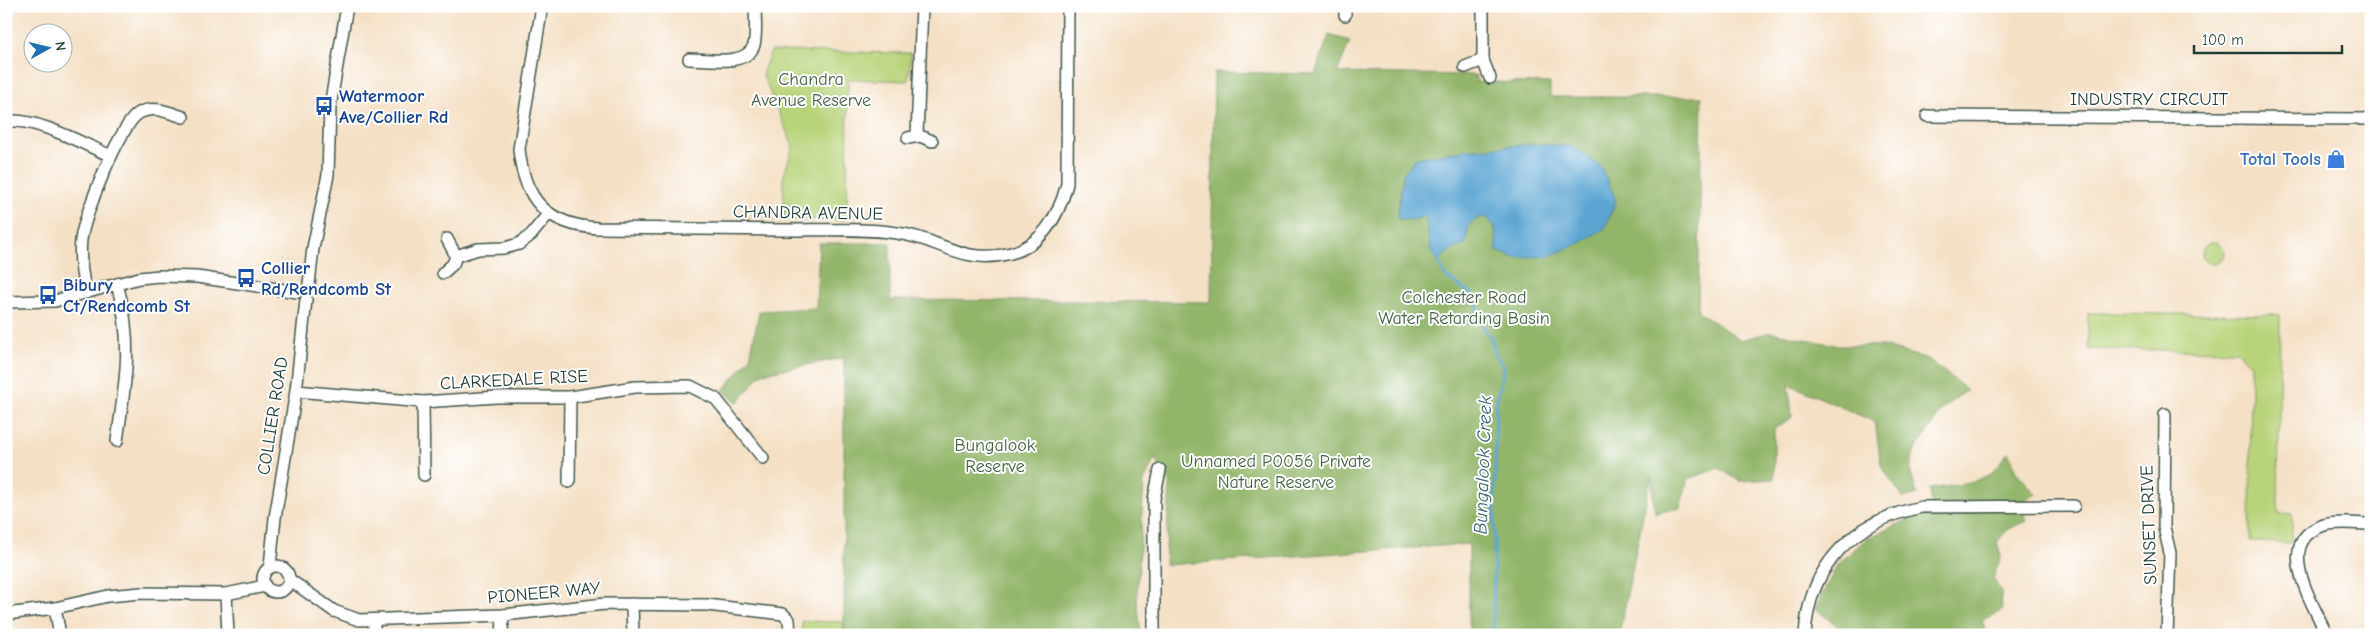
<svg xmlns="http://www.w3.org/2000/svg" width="2377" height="641" font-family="'Comic Neue',sans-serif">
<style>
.green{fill:#b8d379;stroke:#6c8856}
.forest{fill:#92b569;stroke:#58794e}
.water{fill:#5ba5d3;stroke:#3d7184}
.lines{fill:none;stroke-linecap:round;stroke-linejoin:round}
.stream{stroke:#5ba5d3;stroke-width:3}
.minor-casing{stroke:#3f554a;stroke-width:14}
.minor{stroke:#fff;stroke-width:11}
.labels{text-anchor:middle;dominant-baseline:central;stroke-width:4;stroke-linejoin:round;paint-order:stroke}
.park-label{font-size:18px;fill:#456245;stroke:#fff}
.transit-label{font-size:18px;font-weight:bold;fill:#164399;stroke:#fff;text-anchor:start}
.street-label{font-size:18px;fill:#1f3d34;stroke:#fff}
.shop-label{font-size:18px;font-weight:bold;fill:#366cbe;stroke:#fff;text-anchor:end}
.water-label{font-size:19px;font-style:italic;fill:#34616c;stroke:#fff}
</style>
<rect width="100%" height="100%" fill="#fff"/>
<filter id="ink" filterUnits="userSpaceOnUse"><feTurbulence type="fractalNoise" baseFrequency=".02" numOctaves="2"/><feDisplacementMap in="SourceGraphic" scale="10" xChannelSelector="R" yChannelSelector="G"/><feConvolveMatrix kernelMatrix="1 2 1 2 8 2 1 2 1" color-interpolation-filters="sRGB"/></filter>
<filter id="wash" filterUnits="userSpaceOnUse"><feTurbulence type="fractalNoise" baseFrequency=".0096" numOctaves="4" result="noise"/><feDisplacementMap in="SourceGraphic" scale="20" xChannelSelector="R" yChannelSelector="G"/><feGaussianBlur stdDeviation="1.12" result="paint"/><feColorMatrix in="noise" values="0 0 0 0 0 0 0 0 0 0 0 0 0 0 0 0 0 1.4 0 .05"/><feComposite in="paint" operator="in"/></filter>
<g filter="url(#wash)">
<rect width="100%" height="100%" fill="#f4e0c5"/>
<!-- green -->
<g class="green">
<path d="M771,51L911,53L908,81L848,79L847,220L784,219L783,178L793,146L762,74Z"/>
<circle cx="2213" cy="253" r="11"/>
<path d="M2088,313L2280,315L2278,513L2292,514V543L2250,542L2251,365L2237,351L2088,349Z"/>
<path d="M802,621L844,622V635H802Z"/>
</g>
<!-- forest -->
<g class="forest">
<path d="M1329,35L1350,41L1337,73L1476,75V82L1550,83V97H1702L1698,312L1741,340L1771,332L1839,346H1882L1928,359L1967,390L1943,408L1914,452L1910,470L1917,494L1903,498L1881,465L1875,422L1789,384L1792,417L1774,429V479L1739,481L1719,468L1688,479L1680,508L1655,513L1651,476L1619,635H1469V544L1165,565L1170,485L1155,458L1144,481L1137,599L1141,635H844V358L762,373L737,403L723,390L750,358L759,311L816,308L819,243H890V300L1211,302L1214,72L1315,74Z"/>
<path d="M2008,452L2019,475L2036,494L2020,503L2026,521L2008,529L1997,542L2001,557L1993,578L2001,592L2002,611L1982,620L1986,632L1973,634L1950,625L1948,635H1929L1927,629L1913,630L1909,635H1875L1871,632L1849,635L1815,608L1838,564L1866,539L1905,521L1912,513L1932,509L1930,489L1970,483L1991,474Z"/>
</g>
<!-- water -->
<path class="water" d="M1532,144L1570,146L1581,152L1601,167L1616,200L1605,228L1582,242L1549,256L1515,258L1497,251L1495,229L1488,218L1480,217L1469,224L1466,243L1448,252L1438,261L1431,252L1425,215L1415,220L1397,219L1403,174L1416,158L1465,150Z"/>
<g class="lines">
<!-- stream -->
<path class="stream" d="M1438,261L1446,277L1475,297L1481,325L1491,338L1496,356L1504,368L1496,403L1493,635"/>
</g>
</g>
<g filter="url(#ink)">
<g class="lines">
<!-- minor casing -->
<g class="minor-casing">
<g id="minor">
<path d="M542,6L519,149C524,200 547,225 598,228C662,229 725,229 788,230C824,230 861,228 897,233C940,238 962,266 1011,253C1044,244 1059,215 1067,184L1068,6"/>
<path d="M1483,6V60L1490,78"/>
<path d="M1345,15V6"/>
<path d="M689,59C707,59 747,67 754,45C757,33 755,18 755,6"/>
<path d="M1465,67L1483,60"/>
<path d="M1927,116L2371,119"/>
<path d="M6,122C31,115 86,145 111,156"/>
<path d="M917,136L922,6"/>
<path d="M908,138L920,136L932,141"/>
<path d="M456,256L478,249L505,248L519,244L531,235L549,213"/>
<path d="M443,273L453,264L456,256L447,239"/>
<path d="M309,284L313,248L328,175L330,107L347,6"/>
<path d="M86,293C82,276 79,258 81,240C83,218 120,124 139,113C153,105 168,112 183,117"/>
<path d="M6,302L55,301L139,278L159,276L197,277L297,292"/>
<path d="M296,391L423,402L497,397H570L635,387L690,386L716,399L763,458"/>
<path d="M423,402L424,475"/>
<path d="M2165,414L2164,527L2170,553L2167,635"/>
<path d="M117,441C125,383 134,343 117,284"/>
<path d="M569,482L570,397"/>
<circle cx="276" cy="579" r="13"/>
<path d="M270,566L275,518L296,391L306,300"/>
<path d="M290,580L334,611L359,620L503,615L605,604L707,605L783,614L789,620L790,635"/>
<path d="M226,594L228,635"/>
<path d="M632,604L633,635"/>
<path d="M55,608L60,635"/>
<path d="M6,614L55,608L108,596L141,593L226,594L265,586"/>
<path d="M374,621V635"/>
<path d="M502,635L503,615"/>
<path d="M1154,635V499L1160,470"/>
<path d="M1805,635C1809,564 1855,520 1922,507L2074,506"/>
<path d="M2327,635C2313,603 2272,542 2324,525C2338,521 2357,524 2371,524"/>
</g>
</g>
<!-- minor -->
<use href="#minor" class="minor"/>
</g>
</g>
<!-- icons -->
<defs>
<g id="bus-bare" transform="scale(1.5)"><path d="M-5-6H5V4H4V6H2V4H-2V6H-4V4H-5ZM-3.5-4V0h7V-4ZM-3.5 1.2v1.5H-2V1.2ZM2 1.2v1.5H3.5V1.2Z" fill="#1a4fb4" stroke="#fff" stroke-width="2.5" paint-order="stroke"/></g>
<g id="shop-bare" transform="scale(1.5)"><path d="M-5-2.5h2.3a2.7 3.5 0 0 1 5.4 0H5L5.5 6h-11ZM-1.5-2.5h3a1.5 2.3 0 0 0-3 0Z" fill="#3f7fe0" stroke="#fff" stroke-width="2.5" paint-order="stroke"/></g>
</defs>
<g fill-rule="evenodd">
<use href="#bus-bare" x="324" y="106"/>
<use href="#shop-bare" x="2336" y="159"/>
<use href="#bus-bare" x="246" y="278"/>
<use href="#bus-bare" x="48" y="295"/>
</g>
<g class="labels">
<!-- park labels -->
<g class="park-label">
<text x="811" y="79">Chandra<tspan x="811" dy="21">Avenue Reserve</tspan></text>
<text x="1464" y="297">Colchester Road<tspan x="1464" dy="21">Water Retarding Basin</tspan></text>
<text x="995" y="445">Bungalook<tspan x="995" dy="21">Reserve</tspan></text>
<text x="1276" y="461">Unnamed P0056 Private<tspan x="1276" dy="21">Nature Reserve</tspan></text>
</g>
<!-- transit labels -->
<g class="transit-label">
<text x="339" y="96">Watermoor<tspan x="339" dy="21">Ave/Collier Rd</tspan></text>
<text x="261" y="268">Collier<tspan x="261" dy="21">Rd/Rendcomb St</tspan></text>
<text x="63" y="285">Bibury<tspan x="63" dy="21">Ct/Rendcomb St</tspan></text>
</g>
<!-- street labels -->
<g class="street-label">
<text x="2149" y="99">INDUSTRY CIRCUIT</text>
<text transform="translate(808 213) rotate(1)">CHANDRA AVENUE</text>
<text transform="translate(514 380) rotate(-3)">CLARKEDALE RISE</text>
<text transform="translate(273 416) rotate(-81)">COLLIER ROAD</text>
<text transform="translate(2149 525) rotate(-92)">SUNSET DRIVE</text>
<text transform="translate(544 593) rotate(-5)">PIONEER WAY</text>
</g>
<!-- shop labels -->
<g class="shop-label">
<text x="2321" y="159">Total Tools</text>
</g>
<!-- water labels -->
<g class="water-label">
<text transform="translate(1483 465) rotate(-88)">Bungalook Creek</text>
</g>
</g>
<!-- margin -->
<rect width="2377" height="641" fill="none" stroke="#fff" stroke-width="25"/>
<!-- north arrow -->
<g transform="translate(48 48) rotate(82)"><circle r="24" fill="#ffffff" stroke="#a5b1ae"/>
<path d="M0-4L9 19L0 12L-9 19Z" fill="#1f6fb2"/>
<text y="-8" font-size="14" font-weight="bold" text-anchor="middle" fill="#1f3d34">N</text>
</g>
<!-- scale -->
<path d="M2194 45v8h148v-8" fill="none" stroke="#1f3d34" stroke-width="2.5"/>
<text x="2202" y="45" font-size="15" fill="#1f3d34" stroke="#ffffff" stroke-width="4" paint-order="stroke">100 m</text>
</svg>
